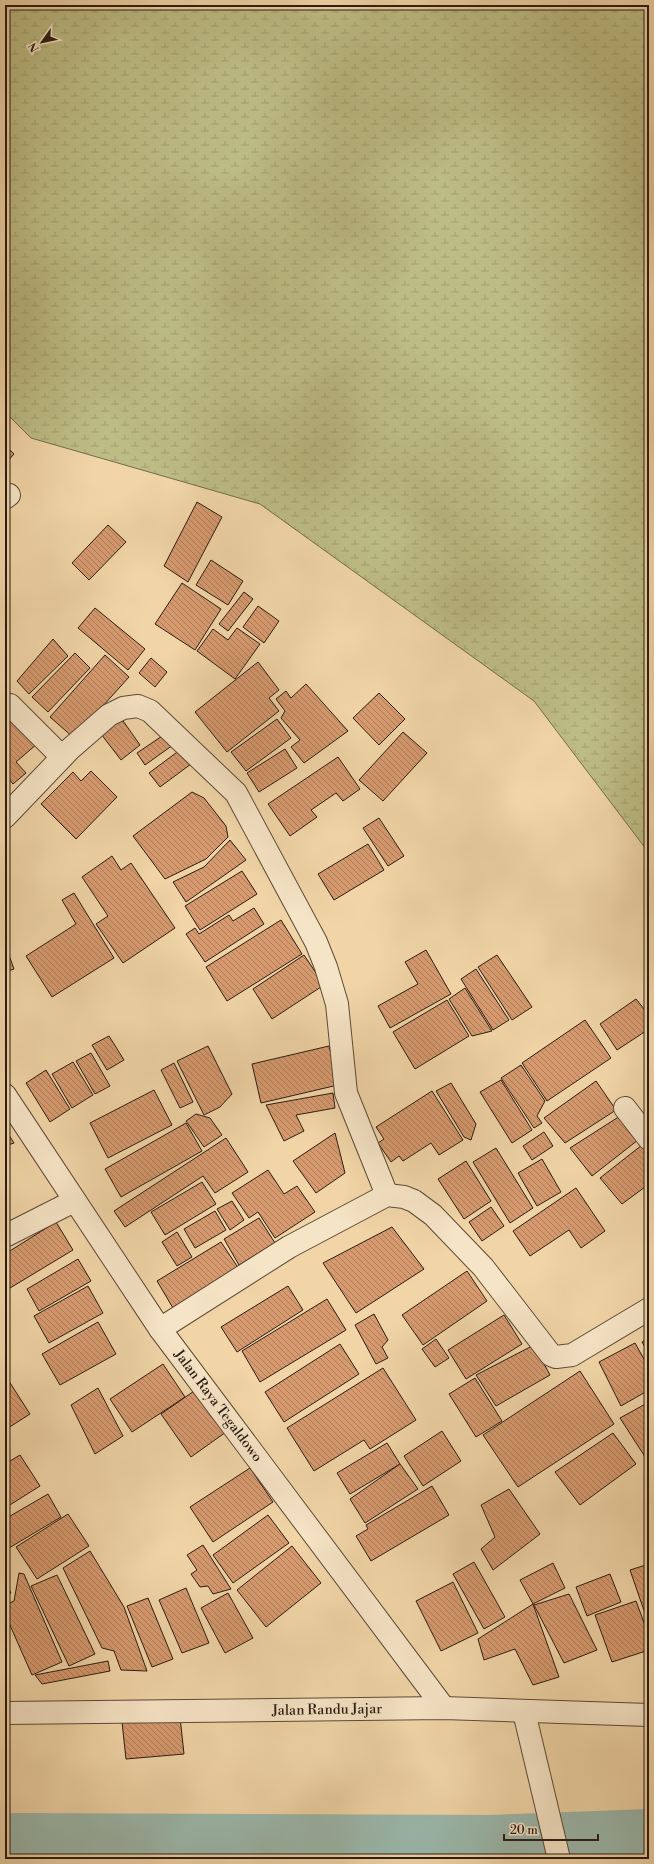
<svg xmlns="http://www.w3.org/2000/svg" width="654" height="1864" font-family="'Libre Bodoni',serif">
<style>
.wetland{fill:url(#wetland-marsh);stroke:#746c4c}
.lines{fill:none;stroke-linecap:round;stroke-linejoin:round}
.river{stroke:#9bb8ac;stroke-width:56}
.building{fill:url(#building-back-hatch);stroke:#2a1c14}
.minor-casing{stroke:#5c4a39;stroke-width:24}
.minor{stroke:#f6e4c6;stroke-width:22}
.labels{text-anchor:middle;dominant-baseline:central;stroke-width:3.5;stroke-linejoin:round;paint-order:stroke}
.street-label{font-size:14px;fill:#2a1c14;stroke:#f6e4c6}
</style>
<defs>
<pattern id="wetland-marsh" width="20" height="14" patternUnits="userSpaceOnUse"><rect width="20" height="14" fill="#bdbc84"/><path d="M1 5h8M5 5V1M11 12h8M15 12V8" fill="none" stroke="#a3a171"/></pattern>
<pattern id="building-back-hatch" width="6" height="6" patternUnits="userSpaceOnUse"><rect width="6" height="6" fill="#d79a6f"/><path d="M-1 5l2 2M0 0l6 6M5-1l2 2" fill="none" stroke="#af7d5a"/></pattern>
</defs>
<rect width="100%" height="100%" fill="#f1d5a7"/>
<filter id="stains"><feTurbulence type="fractalNoise" baseFrequency=".005" numOctaves="4"/><feColorMatrix values="0 0 0 0 .2 0 0 0 0 .09 0 0 0 0 .02 0 0 0 .5 -.17"/></filter>
<radialGradient id="worn" r=".72"><stop offset=".6" stop-color="#630" stop-opacity="0"/><stop offset="1" stop-color="#630" stop-opacity=".3"/></radialGradient>
<!-- wetland -->
<path class="wetland" d="M5,5H649V853L534,701L260,504L31,438L5,412Z"/>
<g class="lines">
<!-- river -->
<path class="river" d="M5,1841L490,1843L649,1837"/>
</g>
<!-- building -->
<g class="building">
<path d="M5,445L14,454L5,464Z"/>
<path d="M197,502L222,517L188,582L164,566Z"/>
<path d="M108,525L126,542L89,580L72,563Z"/>
<path d="M211,560L243,581L228,605L196,585Z"/>
<path d="M182,583L221,609L195,650L155,624Z"/>
<path d="M244,592L253,599L228,631L219,624Z"/>
<path d="M258,606L279,621L264,643L243,627Z"/>
<path d="M95,608L145,649L128,670L78,628Z"/>
<path d="M237,628L260,644L235,679L197,651L213,629L228,640Z"/>
<path d="M53,639L68,656L29,694L17,681Z"/>
<path d="M75,653L90,668L48,712L32,697Z"/>
<path d="M105,655L129,677L74,738L50,717Z"/>
<path d="M151,658L167,672L155,687L139,673Z"/>
<path d="M258,662L279,690L269,698L279,711L227,752L195,712Z"/>
<path d="M306,684L348,731L304,763L291,747L300,740L281,718L285,711L276,699L286,691L291,698Z"/>
<path d="M379,693L405,719L379,745L353,718Z"/>
<path d="M5,696L44,738L16,762L26,773L13,784L5,774Z"/>
<path d="M121,718L140,745L121,760L101,734Z"/>
<path d="M277,719L291,738L246,771L231,752Z"/>
<path d="M403,732L427,753L383,801L359,780Z"/>
<path d="M165,734L173,745L145,765L137,753Z"/>
<path d="M184,747L195,761L160,787L149,773Z"/>
<path d="M285,749L297,768L259,792L247,773Z"/>
<path d="M338,757L360,789L343,801L336,793L311,810L317,817L290,836L268,804Z"/>
<path d="M91,771L117,797L76,839L41,804L73,772L81,781Z"/>
<path d="M192,792L204,798L226,826L228,837L206,859L165,879L133,836Z"/>
<path d="M379,818L404,856L388,866L363,828Z"/>
<path d="M230,840L246,860L186,902L173,882L204,867Z"/>
<path d="M368,844L384,870L334,900L318,874Z"/>
<path d="M112,856L121,870L131,863L175,928L123,963L96,924L108,916L82,877Z"/>
<path d="M242,871L257,894L200,930L185,906Z"/>
<path d="M74,893L114,958L52,997L26,956L76,924L62,900Z"/>
<path d="M254,908L264,924L205,962L186,934L195,928L199,934L229,915L233,921Z"/>
<path d="M281,920L302,954L227,1001L206,967Z"/>
<path d="M5,944L14,969L5,972Z"/>
<path d="M426,950L451,994L390,1028L378,1006L418,984L405,962Z"/>
<path d="M304,955L324,985L272,1019L253,989Z"/>
<path d="M497,955L532,1007L512,1020L478,967Z"/>
<path d="M476,969L509,1020L493,1030L461,979Z"/>
<path d="M465,988L492,1031L472,1036L449,999Z"/>
<path d="M636,999L649,1015V1029L617,1050L600,1024Z"/>
<path d="M447,1000L469,1036L415,1069L393,1032Z"/>
<path d="M585,1020L611,1058L547,1101L522,1063Z"/>
<path d="M109,1036L124,1060L107,1070L92,1045Z"/>
<path d="M208,1046L232,1094L220,1107L204,1115L177,1061Z"/>
<path d="M329,1046L338,1085L261,1103L252,1064Z"/>
<path d="M91,1053L110,1086L95,1094L76,1061Z"/>
<path d="M73,1062L93,1095L72,1108L52,1074Z"/>
<path d="M174,1063L193,1102L180,1108L161,1070Z"/>
<path d="M521,1065L545,1101L537,1116L542,1123L534,1128L501,1078Z"/>
<path d="M46,1070L70,1109L50,1122L26,1083Z"/>
<path d="M501,1080L532,1130L512,1143L480,1092Z"/>
<path d="M596,1081L616,1110L565,1143L544,1118Z"/>
<path d="M451,1083L476,1124L471,1140L464,1137L436,1091Z"/>
<path d="M154,1090L172,1125L108,1158L90,1123Z"/>
<path d="M432,1091L463,1140L439,1155L431,1143L403,1161L399,1156L391,1162L378,1143L384,1139L376,1127Z"/>
<path d="M333,1093L335,1108L296,1115L304,1131L284,1141L266,1105Z"/>
<path d="M196,1114L210,1118L222,1135L204,1147L186,1121Z"/>
<path d="M620,1116L638,1140L592,1176L570,1148Z"/>
<path d="M186,1123L202,1151L121,1197L105,1169Z"/>
<path d="M5,1129L14,1143L5,1146Z"/>
<path d="M544,1132L553,1146L532,1160L523,1146Z"/>
<path d="M335,1133L345,1173L316,1193L293,1161Z"/>
<path d="M226,1138L248,1172L215,1193L203,1176L125,1227L114,1211Z"/>
<path d="M642,1145L649,1155V1184L622,1204L600,1178Z"/>
<path d="M496,1148L533,1208L510,1223L473,1162Z"/>
<path d="M542,1159L561,1192L537,1206L518,1173Z"/>
<path d="M466,1161L491,1201L464,1219L438,1179Z"/>
<path d="M268,1170L284,1194L297,1186L315,1212L275,1238L258,1212L249,1218L232,1193Z"/>
<path d="M202,1182L216,1204L165,1235L151,1212Z"/>
<path d="M576,1188L605,1231L581,1248L569,1230L530,1256L513,1231Z"/>
<path d="M232,1201L244,1220L230,1230L217,1209Z"/>
<path d="M491,1207L504,1226L482,1241L469,1222Z"/>
<path d="M215,1211L226,1230L195,1248L184,1229Z"/>
<path d="M259,1218L275,1243L239,1265L224,1239Z"/>
<path d="M56,1222L73,1250L10,1288L5,1279V1254Z"/>
<path d="M392,1227L424,1269L356,1313L323,1263Z"/>
<path d="M177,1232L192,1257L177,1266L162,1242Z"/>
<path d="M221,1242L239,1269L173,1308L157,1281Z"/>
<path d="M78,1259L91,1281L39,1311L27,1289Z"/>
<path d="M467,1271L487,1301L423,1345L402,1315Z"/>
<path d="M88,1286L103,1313L49,1343L34,1316Z"/>
<path d="M288,1286L303,1310L237,1352L221,1327Z"/>
<path d="M327,1299L346,1330L260,1382L242,1351Z"/>
<path d="M374,1314L388,1340L382,1347L388,1358L376,1364L355,1325Z"/>
<path d="M504,1315L522,1344L466,1379L448,1350Z"/>
<path d="M98,1322L116,1354L60,1385L42,1354Z"/>
<path d="M649,1338V1354L642,1342Z"/>
<path d="M436,1339L449,1358L435,1367L422,1349Z"/>
<path d="M635,1343L649,1368V1390L621,1406L599,1362Z"/>
<path d="M340,1344L359,1374L284,1422L265,1392Z"/>
<path d="M534,1345L550,1375L496,1406L476,1375Z"/>
<path d="M163,1364L185,1397L132,1432L110,1399Z"/>
<path d="M383,1368L416,1420L370,1449L364,1440L314,1471L287,1428Z"/>
<path d="M580,1371L614,1424L518,1487L483,1435Z"/>
<path d="M5,1375L30,1414L5,1430Z"/>
<path d="M475,1378L502,1421L476,1437L449,1394Z"/>
<path d="M98,1388L123,1436L95,1454L71,1405Z"/>
<path d="M197,1389L226,1432L191,1457L161,1414Z"/>
<path d="M649,1402V1463L620,1418Z"/>
<path d="M442,1431L461,1461L423,1486L404,1456Z"/>
<path d="M613,1433L636,1464L580,1505L555,1472Z"/>
<path d="M387,1443L400,1464L350,1494L337,1473Z"/>
<path d="M20,1455L40,1486L5,1508V1464Z"/>
<path d="M400,1464L418,1489L365,1523L350,1499Z"/>
<path d="M250,1468L273,1502L213,1542L190,1507Z"/>
<path d="M432,1486L449,1515L371,1561L356,1536L368,1529L366,1525Z"/>
<path d="M509,1489L540,1534L493,1570L481,1549L495,1537L481,1505Z"/>
<path d="M48,1494L61,1517L9,1548L5,1541V1519Z"/>
<path d="M68,1514L89,1546L37,1579L16,1547Z"/>
<path d="M268,1515L289,1543L233,1583L213,1555Z"/>
<path d="M203,1545L231,1589L213,1594L208,1586L200,1587L191,1574L197,1570L187,1555Z"/>
<path d="M292,1546L321,1583L266,1627L237,1590Z"/>
<path d="M90,1551L124,1607L147,1671L121,1670L114,1651L102,1648L63,1568Z"/>
<path d="M474,1562L505,1617L484,1629L453,1574Z"/>
<path d="M553,1563L565,1588L533,1604L520,1580Z"/>
<path d="M649,1564V1625L630,1570Z"/>
<path d="M19,1573L24,1574L62,1662L32,1675L5,1614V1605L14,1601Z"/>
<path d="M610,1574L621,1602L587,1616L576,1587Z"/>
<path d="M57,1575L95,1654L69,1666L31,1586Z"/>
<path d="M5,1582L11,1593L5,1596Z"/>
<path d="M453,1582L478,1633L441,1651L416,1601Z"/>
<path d="M186,1588L209,1643L182,1653L159,1600Z"/>
<path d="M228,1593L253,1638L225,1653L201,1608Z"/>
<path d="M569,1594L597,1650L564,1663L534,1605Z"/>
<path d="M148,1598L173,1659L152,1667L127,1606Z"/>
<path d="M636,1601L649,1636V1650L612,1662L595,1615Z"/>
<path d="M533,1604L559,1677L533,1685L515,1649L484,1660L478,1639Z"/>
<path d="M108,1661L110,1671L42,1684L35,1675Z"/>
<path d="M180,1717L184,1754L126,1759L122,1722Z"/>
</g>
<g class="lines">
<!-- minor casing -->
<g class="minor-casing">
<g id="minor">
<path d="M5,498L9,495"/>
<path d="M5,710L10,705L62,757"/>
<path d="M5,817L70,749L109,715L123,708L138,706L150,711L236,793L316,942L326,967L337,1004L346,1093L387,1195"/>
<path d="M5,1095L160,1329L444,1708"/>
<path d="M625,1108L649,1139"/>
<path d="M5,1236L74,1201"/>
<path d="M160,1329L289,1247L387,1195L404,1197L414,1201L433,1215L483,1267L551,1355L556,1357L572,1355L649,1309"/>
<path d="M524,1712L559,1859"/>
<path d="M5,1713L444,1708L649,1715"/>
</g>
</g>
<!-- minor -->
<use href="#minor" class="minor"/>
</g>
<g class="labels">
<!-- street labels -->
<g class="street-label">
<text transform="translate(218 1406) rotate(53)">Jalan Raya Tegaldowo</text>
<text transform="translate(327 1710) rotate(-1)">Jalan Randu Jajar</text>
</g>
</g>
<!-- margin -->
<rect width="654" height="1864" fill="none" stroke="#f1d5a7" stroke-width="20"/>
<rect x="6" y="6" width="642" height="1852" fill="none" stroke="#2a1c14" stroke-width="2"/>
<rect x="10" y="10" width="634" height="1844" fill="none" stroke="#2a1c14"/>
<!-- north arrow -->
<g transform="translate(42 42) rotate(237)" stroke="#f6e4c6" stroke-width="3" paint-order="stroke">
<path d="M0-3L7 15L0 10L-7 15Z" fill="#2a1c14"/>
<text y="-6" font-size="11" font-weight="bold" text-anchor="middle" fill="#2a1c14">N</text>
</g>
<!-- scale -->
<path d="M504 1834v6h94v-6" fill="none" stroke="#2a1c14" stroke-width="2"/>
<text x="510" y="1834" font-size="12" fill="#2a1c14" stroke="#f6e4c6" stroke-width="3" paint-order="stroke">20 m</text>
<rect width="100%" height="100%" filter="url(#stains)"/>
<rect width="100%" height="100%" fill="url(#worn)"/>
</svg>
